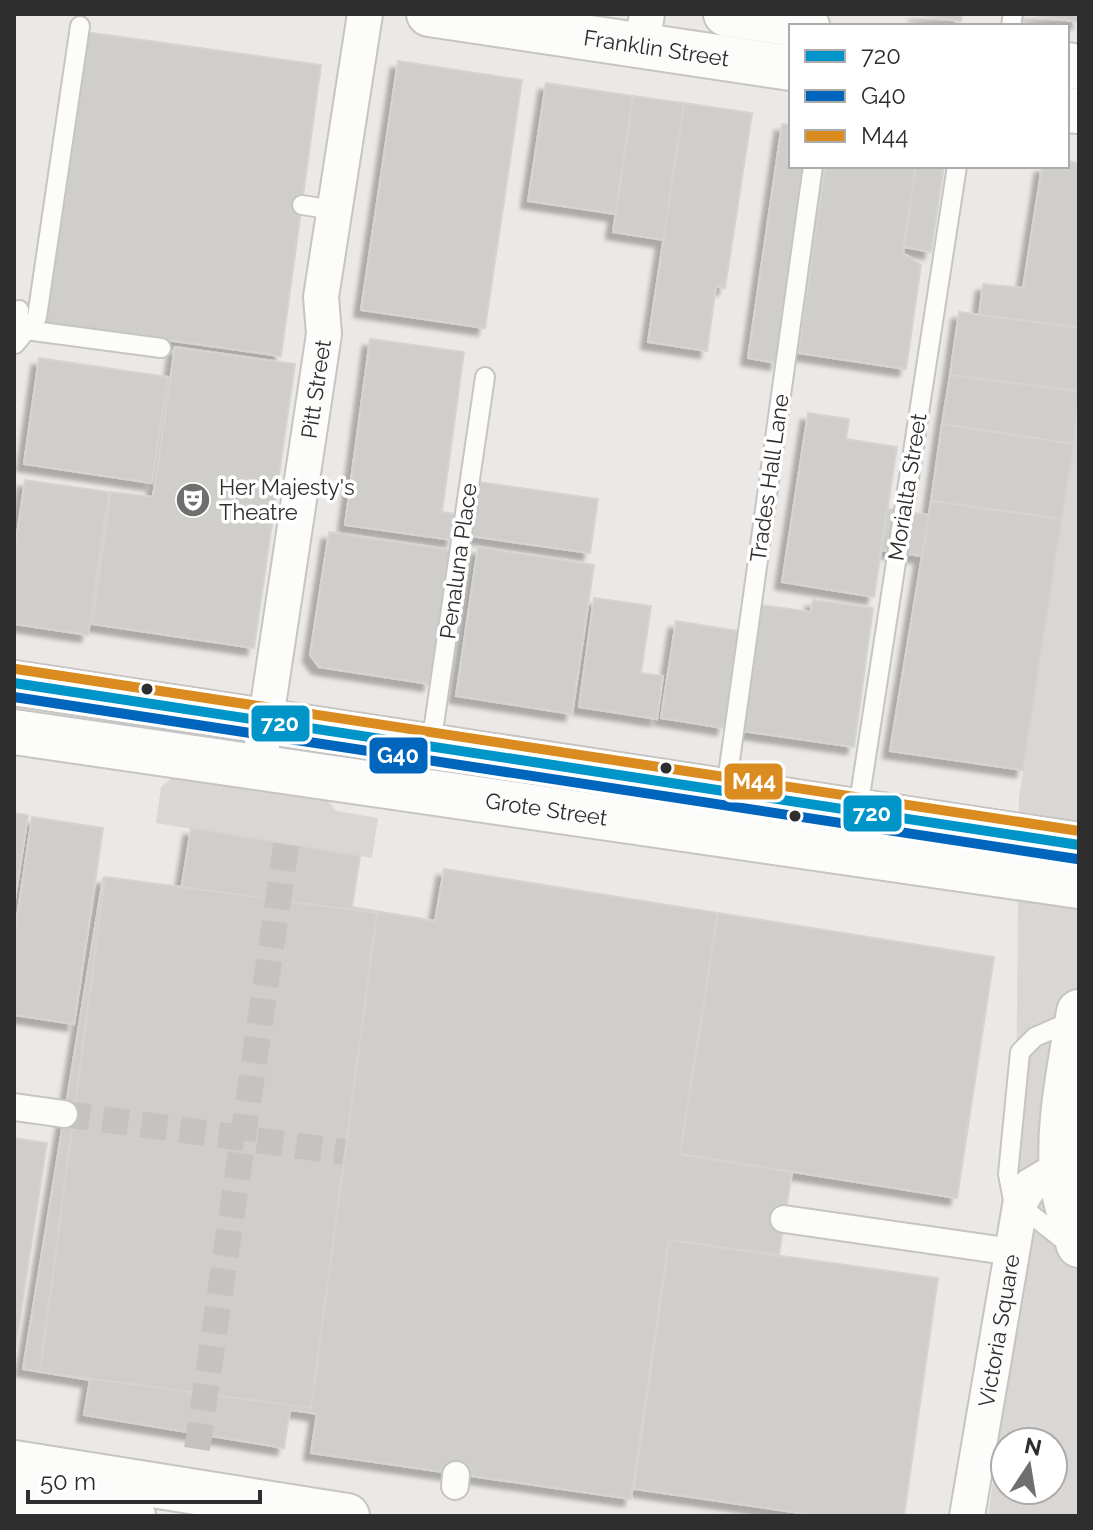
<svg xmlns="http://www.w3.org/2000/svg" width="1093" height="1530" font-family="Raleway,sans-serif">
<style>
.plaza{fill:#d9d6d3;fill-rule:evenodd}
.building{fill:#d0cecb;stroke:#d6d4d1;stroke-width:2;filter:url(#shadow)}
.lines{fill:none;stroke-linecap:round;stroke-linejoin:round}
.pedestrian-tunnel{stroke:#c5c3c0;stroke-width:26;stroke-dasharray:26 13;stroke-linecap:butt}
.service-casing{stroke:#c6c5c4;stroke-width:22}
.pedestrian-casing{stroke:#c6c5c4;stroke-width:30}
.minor-casing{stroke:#c6c5c4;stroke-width:38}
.tertiary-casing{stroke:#c6c5c4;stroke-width:48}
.secondary-casing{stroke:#c6c5c4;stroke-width:48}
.service{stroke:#fcfcfb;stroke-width:18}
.pedestrian{stroke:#fcfcfb;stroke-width:26}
.minor{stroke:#fcfcfb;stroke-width:34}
.tertiary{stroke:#fcfcfb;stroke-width:44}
.secondary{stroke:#fcfcfb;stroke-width:44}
.bus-1-casing{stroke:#fff;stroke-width:16}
.bus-2-casing{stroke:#fff;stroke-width:16}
.bus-3-casing{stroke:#fff;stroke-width:16}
.bus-1{stroke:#0095c8;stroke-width:10}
.bus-2{stroke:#0065bd;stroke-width:10}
.bus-3{stroke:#db8c20;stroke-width:10}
.bus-dot{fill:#2e2e2e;stroke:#fff;stroke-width:3}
.labels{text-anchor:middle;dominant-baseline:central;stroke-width:7;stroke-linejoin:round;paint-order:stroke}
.street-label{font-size:22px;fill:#2e2e2e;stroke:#fff}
.poi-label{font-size:22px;fill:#2e2e2e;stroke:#fff;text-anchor:start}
.line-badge{stroke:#fff;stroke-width:3}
.badge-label{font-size:22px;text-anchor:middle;font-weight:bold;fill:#fff}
</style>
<defs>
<filter id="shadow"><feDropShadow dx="-7" dy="7" stdDeviation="2" flood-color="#0004"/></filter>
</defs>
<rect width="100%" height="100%" fill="#ebe8e5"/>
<!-- plaza -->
<g class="plaza">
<path d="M1079,413V1516H988L1014,1334L1019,798ZM1005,1442H1053V1490H1005Z"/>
<path d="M175,775L326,798L336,811L378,818L372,858L156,823L161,787Z"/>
</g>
<!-- building -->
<g class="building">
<path d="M915,14H962L961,21Z"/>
<path d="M1028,14H1079V22Z"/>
<path d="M85,32L321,65L281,356L44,323Z"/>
<path d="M398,61L522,80L485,328L361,310Z"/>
<path d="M546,83L633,96L616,214L528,201Z"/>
<path d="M633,96L684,103L664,240L613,232Z"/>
<path d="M684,103L752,113L725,288L716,286L707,351L648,342Z"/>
<path d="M782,124L791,125V166H806L777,363L748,358Z"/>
<path d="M1067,161L1079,163V328L979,316L983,284L1023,288L1042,166H1067Z"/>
<path d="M825,166H916L903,253L921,265L906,369L798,353Z"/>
<path d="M916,166H944L931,252L904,247Z"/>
<path d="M959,312L1079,328V391L950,375Z"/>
<path d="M370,339L464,352L442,512L456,514L453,540L345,525Z"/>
<path d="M175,347L295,364L254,648L92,624L111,492L153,497Z"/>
<path d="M39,358L168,377L152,483L24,464Z"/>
<path d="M950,375L1079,391L1074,444L942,424Z"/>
<path d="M808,413L849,419L846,439L897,447L874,597L782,582Z"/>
<path d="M942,424L1074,444L1062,519L931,501Z"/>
<path d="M25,480L109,492L88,635L14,624V555Z"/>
<path d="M478,482L598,499L590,553L470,536Z"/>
<path d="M931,501L1062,519L1023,770L890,751Z"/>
<path d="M887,509L929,515L922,556L881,550Z"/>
<path d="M329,532L451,550L430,684L319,667L310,655Z"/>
<path d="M478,547L594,565L572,714L456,696Z"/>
<path d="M594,598L651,606L641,673L663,676L657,719L579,707Z"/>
<path d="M813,600L873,608L854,747L742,731L760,605L811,612Z"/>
<path d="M676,621L738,631L724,728L661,718Z"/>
<path d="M14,813L28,815L14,906Z"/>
<path d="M32,817L103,828L74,1024L14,1015V938Z"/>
<path d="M191,828L360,856L352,907L435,921L444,869L718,913L680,1154L792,1172L779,1255L669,1240L631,1499L311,1453L317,1414L306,1412L290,1410L284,1448L84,1415L90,1380L23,1369L103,878L181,891Z"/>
<path d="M105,877L377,913L311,1408L40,1372Z"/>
<path d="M718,913L994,957L957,1198L680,1154Z"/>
<path d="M14,1138L47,1143L14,1357Z"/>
<path d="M669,1240L938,1278L904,1516H821L634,1489Z"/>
</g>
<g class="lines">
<!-- pedestrian-tunnel -->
<g class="pedestrian-tunnel">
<path d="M64,1114L344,1152"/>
<path d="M197,1449L288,833"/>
</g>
<!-- service casing -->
<g class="service-casing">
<g id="service">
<path d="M1011,26L1013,14"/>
<path d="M302,205L334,210"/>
<path d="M26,330L161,348"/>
<path d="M15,343L19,310"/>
<path d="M15,344L37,317L80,26"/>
<path d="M431,745L485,377"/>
<path d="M726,789L813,166"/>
<path d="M858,809L957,166"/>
<path d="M1071,1246L1013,1200L1008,1174L1020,1052L1035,1037L1076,1019"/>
</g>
</g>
<!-- pedestrian casing -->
<g class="pedestrian-casing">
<g id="pedestrian">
<path d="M14,1107L64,1114"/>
<path d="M784,1219L999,1250"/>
<path d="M455,1486L456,1475"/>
</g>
</g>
<!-- minor casing -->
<g class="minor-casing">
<g id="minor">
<path d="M642,46L647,14"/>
<path id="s1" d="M262,745L324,334L321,297L365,14"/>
<path id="s2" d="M967,1516L1021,1200L1030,1186L1062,1167"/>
</g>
</g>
<!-- tertiary casing -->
<g class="tertiary-casing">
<g id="tertiary">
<path id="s3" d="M429,14L791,68"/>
<path d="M726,14L807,26"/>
<path d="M1067,65L1079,67"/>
<path d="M1067,110L1079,111"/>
<path d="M14,1463L347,1516"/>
<path d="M14,1499L133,1516"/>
</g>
</g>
<!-- secondary casing -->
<g class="secondary-casing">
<g id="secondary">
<path d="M14,683L1079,845"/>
<path id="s4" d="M14,732L1079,886"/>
<path d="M1079,1012C1070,1069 1055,1133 1064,1191C1067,1209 1074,1228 1079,1245"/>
</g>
</g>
<!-- service -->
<use href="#service" class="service"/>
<!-- pedestrian -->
<use href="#pedestrian" class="pedestrian"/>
<!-- minor -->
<use href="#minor" class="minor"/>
<!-- tertiary -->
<use href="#tertiary" class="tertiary"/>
<!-- secondary -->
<use href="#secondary" class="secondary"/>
<!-- bus-1 casing -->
<g class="bus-1-casing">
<path id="bus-1" d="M14,683L1079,845"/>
</g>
<!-- bus-2 casing -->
<g class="bus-2-casing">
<path id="bus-2" d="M14,697L1077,859"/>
</g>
<!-- bus-3 casing -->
<g class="bus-3-casing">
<path id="bus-3" d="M16,669L1079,831"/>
</g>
<!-- bus-1 -->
<use href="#bus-1" class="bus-1"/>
<!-- bus-2 -->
<use href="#bus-2" class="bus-2"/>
<!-- bus-3 -->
<use href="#bus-3" class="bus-3"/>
</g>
<!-- icons -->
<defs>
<g id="theatre-disc" transform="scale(1.8)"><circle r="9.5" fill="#706f6e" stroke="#fff"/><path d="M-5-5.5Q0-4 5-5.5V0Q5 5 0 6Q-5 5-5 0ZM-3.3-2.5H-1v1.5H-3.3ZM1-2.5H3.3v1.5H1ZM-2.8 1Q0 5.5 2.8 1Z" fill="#fff"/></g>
</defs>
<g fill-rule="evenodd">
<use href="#theatre-disc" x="193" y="500"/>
</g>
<!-- markers -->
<g class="bus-dot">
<circle cx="147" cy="689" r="7"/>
<circle cx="666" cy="768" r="7"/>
<circle cx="795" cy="816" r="7"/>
</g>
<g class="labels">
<!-- street labels -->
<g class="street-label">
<text stroke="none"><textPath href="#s3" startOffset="230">Franklin Street</textPath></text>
<text stroke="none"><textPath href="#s1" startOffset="360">Pitt Street</textPath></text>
<text transform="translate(769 478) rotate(-82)">Trades Hall Lane</text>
<text transform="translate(907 487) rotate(-81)">Morialta Street</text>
<text transform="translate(458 561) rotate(-82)">Penaluna Place</text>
<text stroke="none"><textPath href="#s4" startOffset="538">Grote Street</textPath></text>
<text stroke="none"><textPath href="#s2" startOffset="188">Victoria Square</textPath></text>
</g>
<!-- poi labels -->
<g class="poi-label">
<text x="219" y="487">Her Majesty's<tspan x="219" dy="25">Theatre</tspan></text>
</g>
</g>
<g class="line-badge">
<rect x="250" y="704" width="61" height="39" rx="8" fill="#0095c8"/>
<rect x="368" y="736" width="61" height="39" rx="8" fill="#0065bd"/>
<rect x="723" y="762" width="61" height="39" rx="8" fill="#db8c20"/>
<rect x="842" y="794" width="61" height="39" rx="8" fill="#0095c8"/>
</g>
<g class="badge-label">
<text x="280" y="731">720</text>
<text x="398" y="763">G40</text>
<text x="754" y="789">M44</text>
<text x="872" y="821">720</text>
</g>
<!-- border -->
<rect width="1093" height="1530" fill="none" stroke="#2e2e2e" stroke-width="32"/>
<!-- legend -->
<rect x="789" y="24" width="280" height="144" fill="#ffffff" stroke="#ababab" stroke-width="2"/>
<rect x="805" y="50" width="40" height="12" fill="#0095c8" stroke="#ababab" stroke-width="2"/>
<text x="861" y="64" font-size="24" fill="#2e2e2e">720</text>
<rect x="805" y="90" width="40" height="12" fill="#0065bd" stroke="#ababab" stroke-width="2"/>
<text x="861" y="104" font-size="24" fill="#2e2e2e">G40</text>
<rect x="805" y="130" width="40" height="12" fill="#db8c20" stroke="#ababab" stroke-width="2"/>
<text x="861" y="144" font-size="24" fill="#2e2e2e">M44</text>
<!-- north arrow -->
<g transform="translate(1029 1466) rotate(12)"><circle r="38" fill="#ffffff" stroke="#ababab" stroke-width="2"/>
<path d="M0-6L14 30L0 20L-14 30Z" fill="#706f6e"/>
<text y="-12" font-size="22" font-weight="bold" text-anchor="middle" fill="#2e2e2e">N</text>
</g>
<!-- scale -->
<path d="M28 1490v12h232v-12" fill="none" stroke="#2e2e2e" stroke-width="4"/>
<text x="40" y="1490" font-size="24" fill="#2e2e2e" stroke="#ffffff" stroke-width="6" paint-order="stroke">50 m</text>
</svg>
